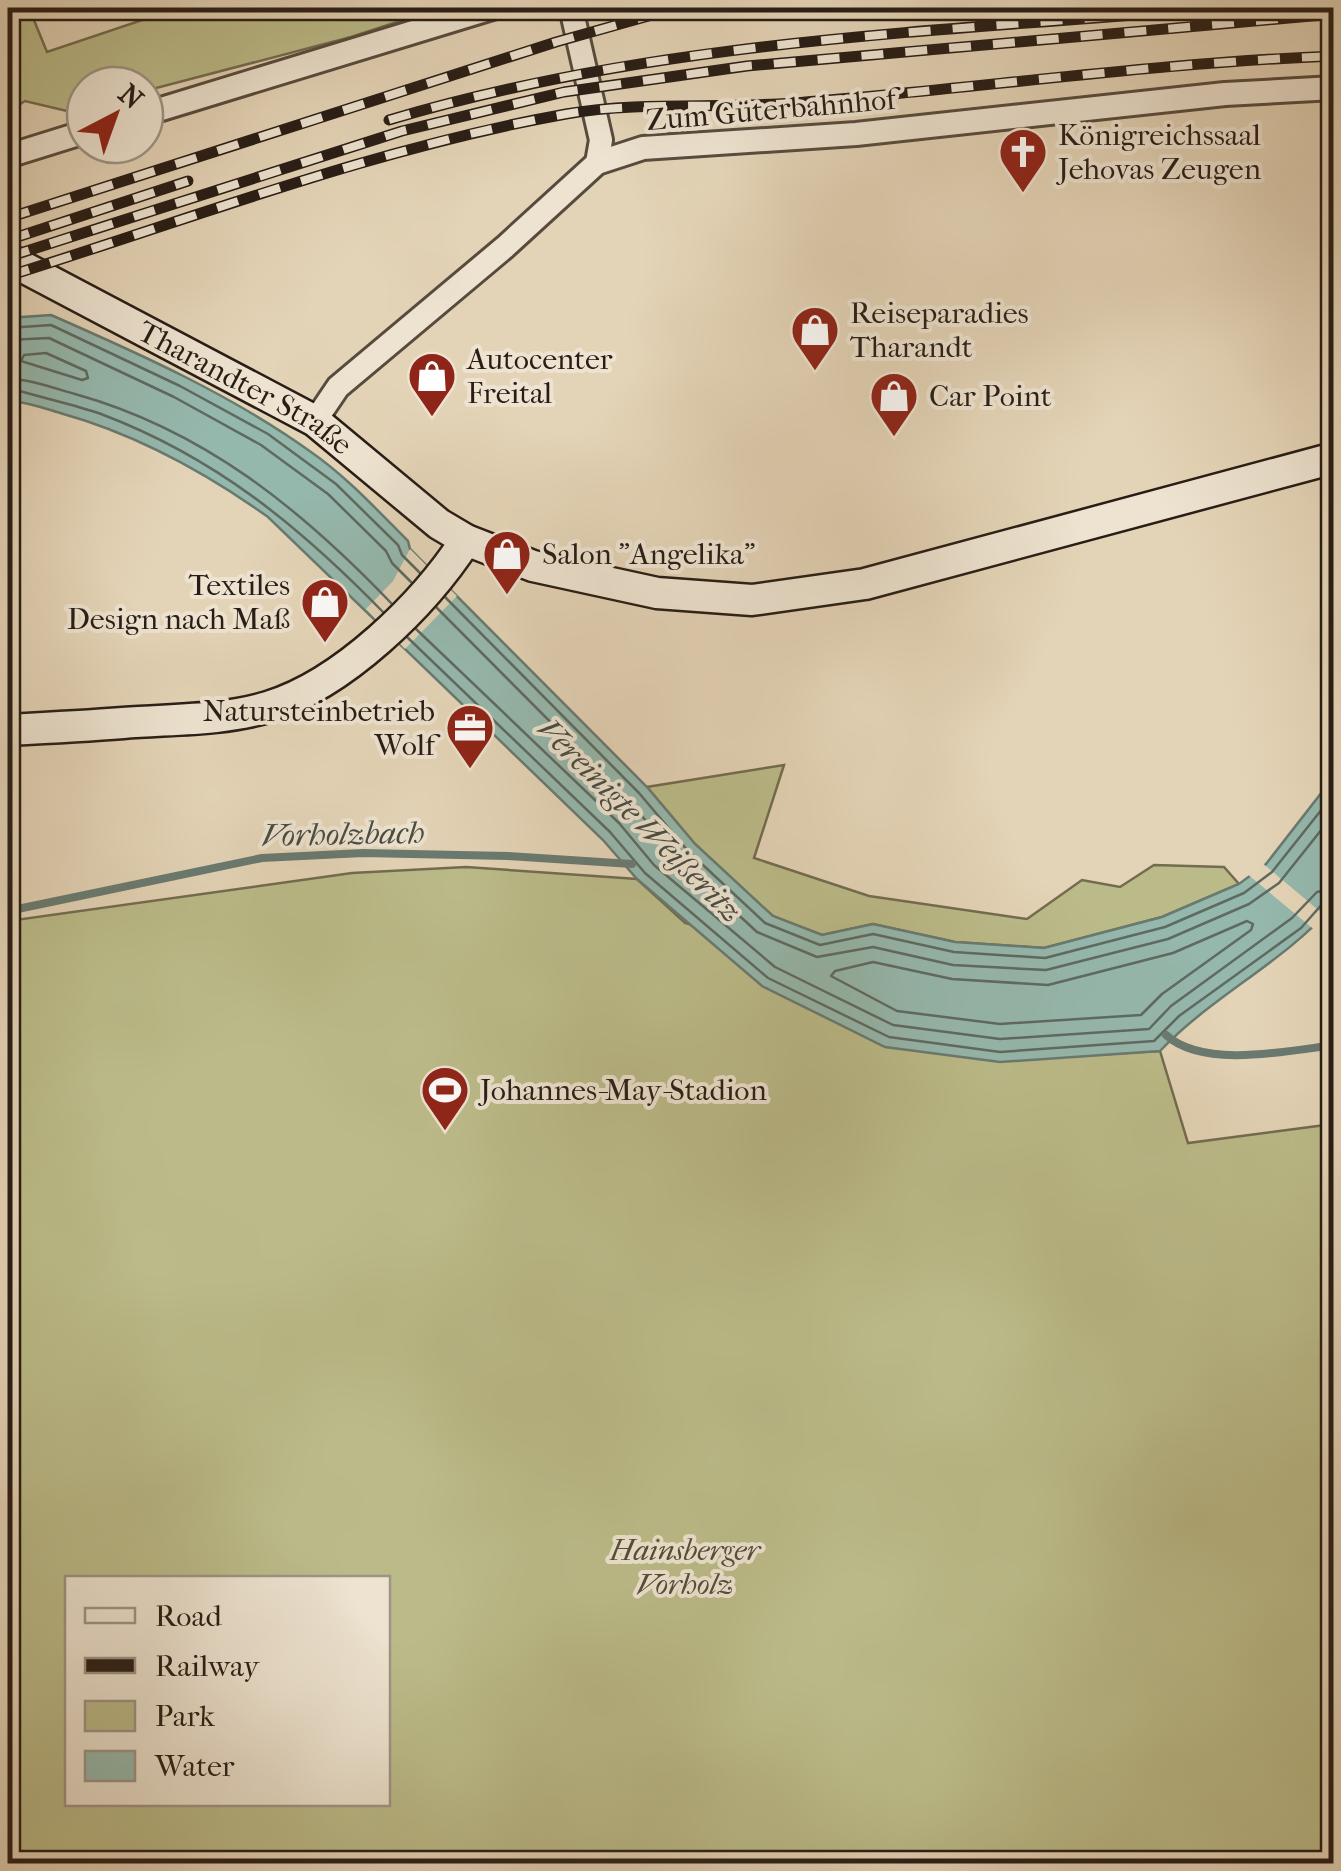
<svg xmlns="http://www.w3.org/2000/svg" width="1341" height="1871" font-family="'IM FELL French Canon',serif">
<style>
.green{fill:#bbbb89;stroke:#726c50;stroke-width:2.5;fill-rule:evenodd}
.water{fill:#95b8ad;stroke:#697a71;stroke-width:2.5}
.pier{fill:#e4d4b7}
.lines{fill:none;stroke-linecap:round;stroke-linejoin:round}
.shore{stroke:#5e6a62;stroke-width:2.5}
.stream{stroke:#697a71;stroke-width:8}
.street-casing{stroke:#574b3e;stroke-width:28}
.secondary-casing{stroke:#281d16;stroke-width:35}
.street{stroke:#ede3d0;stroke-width:22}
.secondary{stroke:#ede3d0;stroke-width:30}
.rail-casing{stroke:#281d16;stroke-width:11}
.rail{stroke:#ede3d0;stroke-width:8;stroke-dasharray:22;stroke-linecap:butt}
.labels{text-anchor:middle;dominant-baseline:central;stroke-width:8;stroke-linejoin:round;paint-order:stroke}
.street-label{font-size:30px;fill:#281d16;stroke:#ede3d0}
.poi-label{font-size:30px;fill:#281d16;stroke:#ede3d0;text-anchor:start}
.park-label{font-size:30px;font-style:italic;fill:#544c38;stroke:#ede3d0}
.water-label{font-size:32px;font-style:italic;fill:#494c43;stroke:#ede3d0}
</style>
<rect width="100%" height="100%" fill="#e4d4b7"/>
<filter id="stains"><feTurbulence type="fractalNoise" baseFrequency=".002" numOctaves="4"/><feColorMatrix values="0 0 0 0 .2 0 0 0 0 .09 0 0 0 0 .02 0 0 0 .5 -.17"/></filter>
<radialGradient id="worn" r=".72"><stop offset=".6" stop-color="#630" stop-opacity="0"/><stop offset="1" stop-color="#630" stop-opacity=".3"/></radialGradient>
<!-- green -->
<g class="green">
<path d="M8,8H29L47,52L178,8H440L351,37L145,91V85H85V108L71,112L25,101L8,112Z"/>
<path d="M784,765L754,858L869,896L1027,919L1082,880L1120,887L1154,865L1224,867L1239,884L1162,917L1044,948L955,942L873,924L822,935L772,916L695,844L647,787Z"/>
<path d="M466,867L637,879L685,923L1109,1054L1160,1051L1188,1143L1333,1124V1863H8V921L352,873ZM68,1578H388V1804H68Z"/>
</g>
<!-- water -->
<path class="water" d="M51,315C140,354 232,395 311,452C347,477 377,510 408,541L410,549L647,787L695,844L773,916L822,935L873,924L955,942L1044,948L1162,917L1239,884L1266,864L1333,778V906C1283,963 1212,996 1160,1051L1000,1062L885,1047L762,986L637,879L603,840L268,517C205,472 136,434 60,413C43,408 25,401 8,401V318Z"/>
<!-- pier -->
<g class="pier">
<path d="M410,549L457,596L405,649L366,609L393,581Z"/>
<path d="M1261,862L1329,919L1317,932L1246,873Z"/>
</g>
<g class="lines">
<!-- shore -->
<g class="shore">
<path d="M8,328L51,325L180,386L268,434L336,484L398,545L402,555L420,573"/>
<path d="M8,340L49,338L174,397L261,445L328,494L386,551L392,563L411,582"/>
<path d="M46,353L86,371L88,378L82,380L21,361L24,355Z"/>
<path d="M8,379C30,379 53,388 75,394C204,430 301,509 392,604"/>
<path d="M8,391H20C47,399 75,405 101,414C215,457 299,526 383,612"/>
<path d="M445,597L639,793L688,851L765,923L820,945L873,934L954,952L1045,958L1165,927L1244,893L1272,872L1334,794"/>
<path d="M436,607L630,802L679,860L757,932L817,957L873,947L953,965L1046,970L1168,939L1249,904L1279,883L1334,814"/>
<path d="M416,629L619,823L654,865L775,967L893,1025L1000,1039L1149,1029L1171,1006L1292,918L1317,892L1334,888"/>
<path d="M407,637L610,832L645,873L768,978L889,1037L1000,1052L1154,1041L1179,1016L1301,928L1324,902L1334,900"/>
<path d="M1247,921L1253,924L1251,930L1162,994L1141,1015L1000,1024L897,1011L831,976L835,971L873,962L952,979L1048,985L1173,953Z"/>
</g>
<!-- stream -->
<g class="stream">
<path d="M8,911L262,858L363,853L508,856L632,864"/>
<path d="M1166,1035C1203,1069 1288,1051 1334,1045"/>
</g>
<!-- street casing -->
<g class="street-casing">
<g id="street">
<path d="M571,8L601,140L597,163"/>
<path d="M145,114L492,8"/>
<path d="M8,156L85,132"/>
<path d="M315,421L338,387L505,247L597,163L643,148L856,134L1225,94L1334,88"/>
</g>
</g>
<!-- secondary casing -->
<g class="secondary-casing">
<g id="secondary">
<path id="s1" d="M8,259L315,421L439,524L466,540L533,566L657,593L752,600L865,584L1334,458"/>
<path d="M8,730C46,728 84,726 123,723C171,719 221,721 268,707C343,684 424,605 466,540"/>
</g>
</g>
<!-- street -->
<use href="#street" class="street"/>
<!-- secondary -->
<use href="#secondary" class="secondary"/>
<!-- rail casing -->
<g class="rail-casing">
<g id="rail">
<path d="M389,120C659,39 947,31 1225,8"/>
<path d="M8,218L556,42L677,8"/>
<path d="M8,240L188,181"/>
<path d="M8,257L402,131L564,92L747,66L1334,14"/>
<path d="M8,276C191,219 375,148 566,114C640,101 717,109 792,103C973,89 1152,63 1334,56"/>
</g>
</g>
<!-- rail -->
<use href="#rail" class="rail"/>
</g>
<!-- icons -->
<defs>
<g id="church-pin" transform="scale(2.5)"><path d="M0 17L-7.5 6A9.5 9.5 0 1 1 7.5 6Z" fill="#8f2418" stroke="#ede3d0"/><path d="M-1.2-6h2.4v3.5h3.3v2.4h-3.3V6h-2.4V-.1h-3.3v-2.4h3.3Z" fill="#fff"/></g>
<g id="shop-pin" transform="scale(2.5)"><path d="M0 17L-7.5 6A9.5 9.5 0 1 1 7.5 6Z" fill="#8f2418" stroke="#ede3d0"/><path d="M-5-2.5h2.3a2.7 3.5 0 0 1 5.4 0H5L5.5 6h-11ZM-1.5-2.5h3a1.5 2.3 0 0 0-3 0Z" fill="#fff"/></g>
<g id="office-pin" transform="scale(2.5)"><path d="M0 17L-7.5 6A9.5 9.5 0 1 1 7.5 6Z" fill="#8f2418" stroke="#ede3d0"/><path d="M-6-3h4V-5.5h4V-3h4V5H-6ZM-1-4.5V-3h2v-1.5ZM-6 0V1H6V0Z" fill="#fff"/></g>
<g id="stadium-pin" transform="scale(2.5)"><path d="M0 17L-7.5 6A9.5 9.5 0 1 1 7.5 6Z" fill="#8f2418" stroke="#ede3d0"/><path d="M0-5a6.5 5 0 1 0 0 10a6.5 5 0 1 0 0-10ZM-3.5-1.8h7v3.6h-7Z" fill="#fff"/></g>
</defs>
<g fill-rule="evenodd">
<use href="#church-pin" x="1023" y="152"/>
<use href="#shop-pin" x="815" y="330"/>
<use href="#shop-pin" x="432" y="376"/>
<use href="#shop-pin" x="894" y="396"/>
<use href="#shop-pin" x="507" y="554"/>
<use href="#shop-pin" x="325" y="602"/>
<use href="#office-pin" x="470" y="728"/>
<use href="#stadium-pin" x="445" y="1090"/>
</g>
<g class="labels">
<!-- street labels -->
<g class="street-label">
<text transform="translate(771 110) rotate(-5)">Zum Güterbahnhof</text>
<text stroke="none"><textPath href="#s1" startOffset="270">Tharandter Straße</textPath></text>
</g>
<!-- poi labels -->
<g class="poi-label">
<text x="1058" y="135">Königreichssaal<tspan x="1058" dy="34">Jehovas Zeugen</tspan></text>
<text x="850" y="313">Reiseparadies<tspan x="850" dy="34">Tharandt</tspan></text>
<text x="467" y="359">Autocenter<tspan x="467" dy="34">Freital</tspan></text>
<text x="929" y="396">Car Point</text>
<text x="542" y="554">Salon "Angelika"</text>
<text x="290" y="585" text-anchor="end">Textiles<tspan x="290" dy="34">Design nach Maß</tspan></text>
<text x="435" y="711" text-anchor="end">Natursteinbetrieb<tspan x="435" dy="34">Wolf</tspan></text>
<text x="480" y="1090">Johannes-May-Stadion</text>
</g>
<!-- park labels -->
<g class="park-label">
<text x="685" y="1550">Hainsberger<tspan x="685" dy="34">Vorholz</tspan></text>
</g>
<!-- water labels -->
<g class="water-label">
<text transform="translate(640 820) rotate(45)">Vereinigte Weißeritz</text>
<text transform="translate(343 834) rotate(-1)">Vorholzbach</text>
</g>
</g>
<!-- margin -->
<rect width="1341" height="1871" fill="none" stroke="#e4d4b7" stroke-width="40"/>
<rect x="10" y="10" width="1321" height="1851" fill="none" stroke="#281d16" stroke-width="5"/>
<rect x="20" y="20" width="1301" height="1831" fill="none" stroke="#281d16" stroke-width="2.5"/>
<!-- legend -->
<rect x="65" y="1576" width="325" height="230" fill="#ede3d0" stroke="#9e9486" stroke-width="2.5"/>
<rect x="85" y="1608" width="50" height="15" fill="#ede3d0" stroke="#9e9486" stroke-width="2.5"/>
<text x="155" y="1626" font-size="30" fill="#281d16">Road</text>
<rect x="85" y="1658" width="50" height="15" fill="#281d16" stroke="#9e9486" stroke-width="2.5"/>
<text x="155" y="1676" font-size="30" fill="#281d16">Railway</text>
<rect x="85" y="1701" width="50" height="30" fill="#bbbb89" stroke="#9e9486" stroke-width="2.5"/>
<text x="155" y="1726" font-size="30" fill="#281d16">Park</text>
<rect x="85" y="1751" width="50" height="30" fill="#95b8ad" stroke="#9e9486" stroke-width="2.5"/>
<text x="155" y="1776" font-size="30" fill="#281d16">Water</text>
<!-- north arrow -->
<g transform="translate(115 115) rotate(41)"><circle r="48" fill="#ede3d0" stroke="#9e9486" stroke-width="2.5"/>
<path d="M0-8L18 38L0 25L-18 38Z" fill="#8f2418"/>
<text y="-15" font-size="28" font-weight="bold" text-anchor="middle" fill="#281d16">N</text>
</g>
<rect width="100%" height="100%" filter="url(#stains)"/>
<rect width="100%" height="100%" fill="url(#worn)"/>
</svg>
